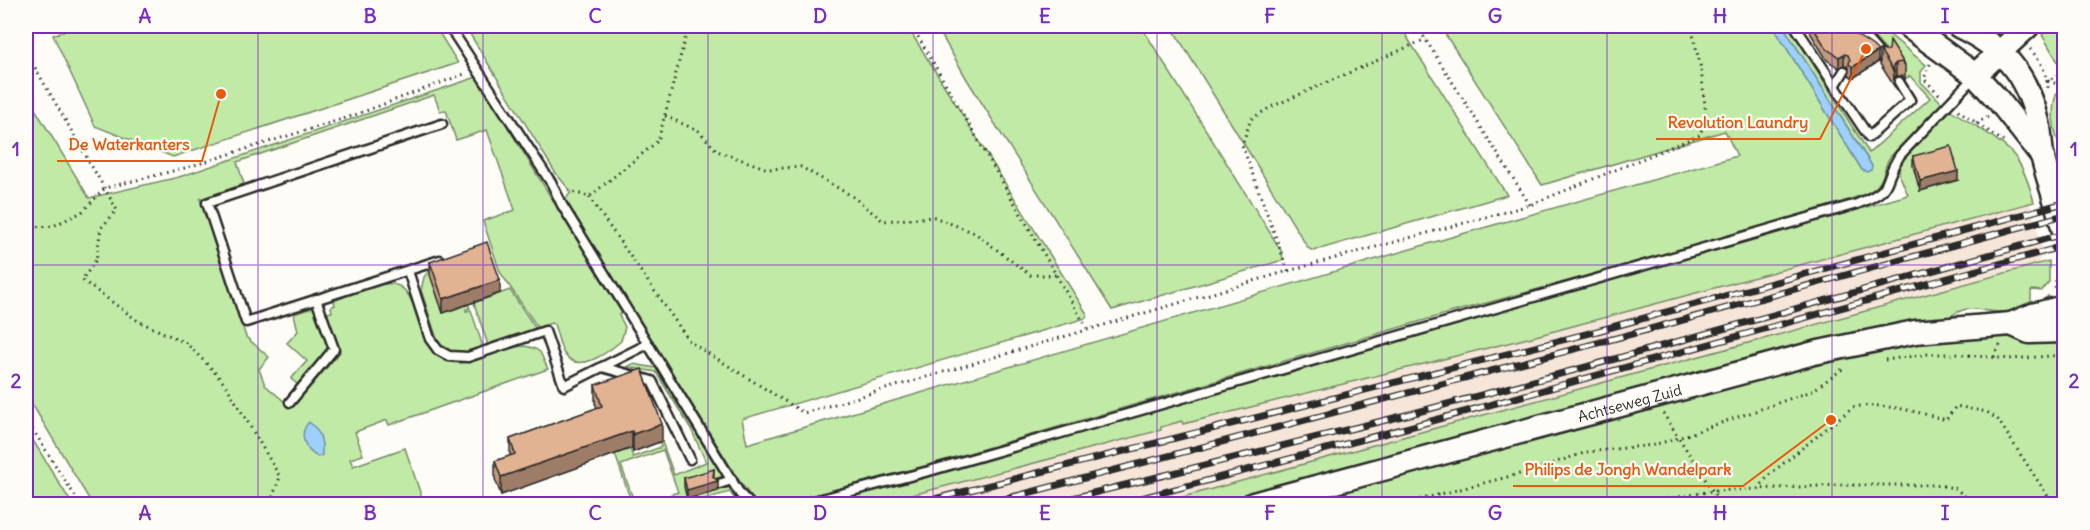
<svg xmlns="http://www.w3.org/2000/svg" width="2090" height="530" font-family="Delius,sans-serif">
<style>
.built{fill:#f5e6d9}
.green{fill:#c1eaa6;stroke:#768a68;stroke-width:1.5}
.water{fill:#9dd1fb;stroke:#6f8fa8;stroke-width:1.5}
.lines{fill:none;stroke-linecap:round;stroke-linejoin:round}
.lane-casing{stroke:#2b2b2b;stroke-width:13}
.secondary-casing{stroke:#2b2b2b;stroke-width:27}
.path{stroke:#2b2b2b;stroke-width:3;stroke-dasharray:1.5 4.5;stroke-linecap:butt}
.lane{stroke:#fdfcf7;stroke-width:8}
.secondary{stroke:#fdfcf7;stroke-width:22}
.rail-casing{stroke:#2b2b2b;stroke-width:7}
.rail{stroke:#fdfcf7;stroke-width:4.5;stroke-dasharray:14;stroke-linecap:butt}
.wall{fill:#c29a7e;stroke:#2b2b2b;stroke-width:1.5}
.shaded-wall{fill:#9e7d67;stroke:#2b2b2b;stroke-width:1.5}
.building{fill:#e2b393;stroke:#2b2b2b;stroke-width:1.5}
.grid{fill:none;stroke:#7b2cbf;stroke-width:1.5;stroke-opacity:0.55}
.labels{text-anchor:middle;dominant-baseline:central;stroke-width:4.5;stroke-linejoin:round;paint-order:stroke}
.street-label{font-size:15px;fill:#2b2b2b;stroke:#fdfcf7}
.leader{fill:none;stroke:#e8590c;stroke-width:2}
.callout-dot{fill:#e8590c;stroke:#fdfcf7;stroke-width:2}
.callout-label{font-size:16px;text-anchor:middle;font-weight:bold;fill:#e8590c;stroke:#fdfcf7;stroke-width:4.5;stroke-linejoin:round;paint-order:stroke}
.neatline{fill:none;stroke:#7b2cbf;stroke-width:2}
.grid-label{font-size:20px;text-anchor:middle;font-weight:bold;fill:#7b2cbf}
</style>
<rect width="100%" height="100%" fill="#fdfcf7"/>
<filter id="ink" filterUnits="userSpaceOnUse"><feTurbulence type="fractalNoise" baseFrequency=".0167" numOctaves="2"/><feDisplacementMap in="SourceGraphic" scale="12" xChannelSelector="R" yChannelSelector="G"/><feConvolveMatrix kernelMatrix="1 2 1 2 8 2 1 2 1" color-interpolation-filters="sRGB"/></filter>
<g filter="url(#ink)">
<!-- built -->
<path class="built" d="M2030,203L2045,257L2039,259L2040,264L1163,504H843L1915,234Z"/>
<!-- green -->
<g class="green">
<path d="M76,26H435L458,63L173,157L95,126L53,35Z"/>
<path d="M465,26H907L1087,314L1086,318L742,419L747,444L1455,236L1737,156L1725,131L1542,185L1440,26H1773L1862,170L1869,161L1783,26H1789L1869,153L1930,98L1910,76L1905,79L1890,55L1869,32V27L1879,26L1926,65L1921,72V82L1942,103L1890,157C1885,164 1885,172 1881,180C1874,194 1855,197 1842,202L1640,262L1449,313L928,465L784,503L769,504L755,502L740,482L565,200L571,192L555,172Z"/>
<path d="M936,26H1141L1282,252L1283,260L1112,310L968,81Z"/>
<path d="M1171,26H1400L1507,195L1313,251L1308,248Z"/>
<path d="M2054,26H2064V66L2061,67L2042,35Z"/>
<path d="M477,77L622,313L619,315L625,327L621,341C607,353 577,376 563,352C559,343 557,333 554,324L551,323L538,328L500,272L483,221L515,210L487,130L456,140L446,110L440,111L434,95L237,162L244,184L200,199L246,337L269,357L259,369L265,385L292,408L340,352L327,313L332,312L331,307L335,305L334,301C350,295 369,285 386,284C424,280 412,349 447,361C478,372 513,332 540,352L548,369L389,425L387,420L355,432L363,455L350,459L353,466L405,448L424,504H92L26,394V94L89,198L179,177Z"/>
<path d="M2060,91L2064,93V112L2059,144C2053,129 2051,110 2056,95Z"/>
<path d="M1951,110C1968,122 2004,141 2016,158C2025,171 2030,187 2034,202L1532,337L1183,424L1182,421L1161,427V430L877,504H824L931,476L1908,195L1899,174L1900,163Z"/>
<path d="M2049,261V282L2041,291L2033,290L2031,291V302H2041L2048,296V304C2034,310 2017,312 2001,312C1976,312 1971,301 1947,319L1760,357L1217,504H1157Z"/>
<path d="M432,267L443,312L468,304L470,308L466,309V311L471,310L483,347L466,352L456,353L445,349L438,342L421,290L424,277Z"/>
<path d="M510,290L536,329L488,345L474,303Z"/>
<path d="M315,307L329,350L298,385L291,379L307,361L287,343L298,331L294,314Z"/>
<path d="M1985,337L2053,338L2064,342V504H1286L1815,362L1918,342Z"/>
<path d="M633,364L656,368L723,476L714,479L688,499L730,487L740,504H738L730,492L687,504H644L678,492L663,450L621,465L635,504H632L615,454L630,449L633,457L661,447L660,442H662L674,475L706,462L691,429L656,372L627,367Z"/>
<path d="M26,429L72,504H26Z"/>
</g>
<!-- water -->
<g class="water">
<path d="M1773,26H1783L1872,166L1871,170L1867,172L1862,170Z"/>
<path d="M309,422C320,431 323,439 322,455L318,457C304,450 298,433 309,422Z"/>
</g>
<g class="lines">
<!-- lane casing -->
<g class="lane-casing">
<g id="lane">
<path d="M449,26L552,184L562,205L648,344"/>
<path d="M1795,26L1869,137L1910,100L1899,82"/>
<path d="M1863,26L1864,36L1884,59"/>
<path d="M1835,86L1844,71"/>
<path d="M440,260L246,322L207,203L442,124"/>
<path d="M408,271L430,339L438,350L449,356L468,357L545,331L564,386L648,344L740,494L750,504"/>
<path d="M602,367L652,381L690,459"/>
<path d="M290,402L334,349L316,299"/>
<path d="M719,484L732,480"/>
<path d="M802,504L929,471L1857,204C1897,188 1880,185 1900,155L1975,76"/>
</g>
</g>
<!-- secondary casing -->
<g class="secondary-casing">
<g id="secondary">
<path d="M1908,26L1975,75L1999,101L2043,157"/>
<path d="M1959,26C2004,48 2026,73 2038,122C2041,134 2040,147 2043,159C2049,183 2058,207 2064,231"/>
<path d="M1975,75L2028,26"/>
<path d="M2011,324L2029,332L2064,331"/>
<path id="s1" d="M1253,504L1814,353L1915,332L2011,324L2033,315L2064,307"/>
</g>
</g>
<!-- path -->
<g class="path">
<path d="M912,26L1088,330"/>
<path d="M1417,26L1530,205"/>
<path d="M2030,49C2039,59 2048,74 2048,88"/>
<path d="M26,52L117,210L101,228L96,260L82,280L138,321L186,343L212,369L227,387L280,477L270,504"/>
<path d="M1930,64L1924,79L1941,96"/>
<path d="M2048,81L2064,86"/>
<path d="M2046,82L2064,71"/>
<path d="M1958,110L2007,144"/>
<path d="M665,116L699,131L717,151L768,169L801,167L852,196L883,221L934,217L975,233L1030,275H1057"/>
<path d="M1976,123L1988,117"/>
<path d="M2062,151L2064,133"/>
<path d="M568,190L589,197L658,141L685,39L682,26"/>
<path d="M589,197L690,342L804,413L1288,271L1530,205L1700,135L1706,115L1701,69L1691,26"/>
<path d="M26,225L29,227L53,226L82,212L105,188L185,168L352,116L467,73"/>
<path d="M2053,245L2058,264L2055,289"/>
<path d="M1288,271L1242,145L1251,119L1271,107L1426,39"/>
<path d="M2058,355L2064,400"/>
<path d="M1994,357L2001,343"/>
<path d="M1885,360L1928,354H1956L2010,359L2064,355"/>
<path d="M1663,413L1721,504"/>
<path d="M26,419L80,504"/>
<path d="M1758,489L1769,475L1853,407C1881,402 1919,412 1946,420L1956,406L1987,412L1998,420L2051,501"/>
<path d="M1402,504L1523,473L1587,452L1653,445L1678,438L1812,391L1844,368"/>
<path d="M1482,504L1498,501L1507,504"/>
<path d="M1638,504L1713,491L1841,485H1937L1955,488L1967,498L1971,504"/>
<path d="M2045,504L2064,493"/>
</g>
<!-- lane -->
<use href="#lane" class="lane"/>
<!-- secondary -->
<use href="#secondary" class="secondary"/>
<!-- rail casing -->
<g class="rail-casing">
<g id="rail">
<path d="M915,504L1590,333L2064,203"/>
<path d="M986,504L1643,331L2064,215"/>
<path d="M1049,504L1414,413L1586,367L2064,234"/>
<path d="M1119,504L1417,425L2064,246"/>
</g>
</g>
<!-- rail -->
<use href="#rail" class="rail"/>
</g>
<!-- wall -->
<g class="wall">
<path d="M1806,26H1845L1878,62L1853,78L1849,75V68L1848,66L1844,65L1839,68L1827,60Z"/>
<path d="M1880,50L1885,51L1905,65V79L1902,76H1896L1894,79V86L1880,64Z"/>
<path d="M1913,156L1958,180L1920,191L1913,166Z"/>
<path d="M430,262L500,293L443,313L430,275Z"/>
<path d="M595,385L662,441L633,452L632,448L501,495L495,479V461L510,456V439L597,408L595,403Z"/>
<path d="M684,478H714L718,491L687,499L684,487Z"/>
</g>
<!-- shaded-wall -->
<g class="shaded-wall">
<path d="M1878,51V62L1853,78V67Z"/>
<path d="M1844,54V65L1839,68V57Z"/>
<path d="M1896,63V76L1894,79L1893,66Z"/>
<path d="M1958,171V180L1920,191V181Z"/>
<path d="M500,280V293L443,313V299Z"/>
<path d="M662,424V441L633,452V434Z"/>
<path d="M632,431V448L501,495V477Z"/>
<path d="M714,469V482L718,481V491L687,499V490Z"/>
</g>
<!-- building -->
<g class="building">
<path d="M1812,26H1843L1873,46L1878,51L1853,67L1849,64L1850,60L1848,55L1844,54L1839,57L1827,49Z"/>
<path d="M1890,41L1905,65L1902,62L1896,63L1893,66L1894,72L1880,50L1885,51L1889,50Z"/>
<path d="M1951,146L1958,171L1920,181L1913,156Z"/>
<path d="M487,242L500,280L443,299L430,262Z"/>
<path d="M642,369L662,424L633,434L632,431L501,477L495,461L515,454L510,439L602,406L595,385Z"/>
<path d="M714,469L713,477L718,481L687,490L684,478Z"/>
<path d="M690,498L691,504H667Z"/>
</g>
</g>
<!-- grid -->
<path class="grid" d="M258,26V504M483,26V504M708,26V504M933,26V504M1157,26V504M1382,26V504M1607,26V504M1832,26V504M26,265H2064"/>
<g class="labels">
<!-- street labels -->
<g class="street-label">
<text stroke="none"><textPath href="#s1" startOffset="390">Achtseweg Zuid</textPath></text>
</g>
</g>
<!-- callouts -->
<path class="leader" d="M1866 49L1820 139H1656M221 94L202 161H57M1831 420L1743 486H1513"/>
<g class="callout-dot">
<circle cx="1866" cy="49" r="6"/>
<circle cx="221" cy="94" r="6"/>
<circle cx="1831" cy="420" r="6"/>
</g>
<g class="callout-label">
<text x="1738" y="128">Revolution Laundry</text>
<text x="129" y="150">De Waterkanters</text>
<text x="1628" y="475">Philips de Jongh Wandelpark</text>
</g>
<!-- margin -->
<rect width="2090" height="530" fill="none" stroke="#fdfcf7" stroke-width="66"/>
<rect x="33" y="33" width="2024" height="464" class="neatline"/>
<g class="grid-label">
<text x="145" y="23">A</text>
<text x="370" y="23">B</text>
<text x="595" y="23">C</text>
<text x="820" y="23">D</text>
<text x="1045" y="23">E</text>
<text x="1270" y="23">F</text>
<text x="1495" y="23">G</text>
<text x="1720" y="23">H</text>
<text x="1945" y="23">I</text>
<text x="16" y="156">1</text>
<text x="2074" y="156">1</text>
<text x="16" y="388">2</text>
<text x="2074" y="388">2</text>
<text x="145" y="520">A</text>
<text x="370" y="520">B</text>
<text x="595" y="520">C</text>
<text x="820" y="520">D</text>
<text x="1045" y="520">E</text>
<text x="1270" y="520">F</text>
<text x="1495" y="520">G</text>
<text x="1720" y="520">H</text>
<text x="1945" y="520">I</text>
</g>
</svg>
